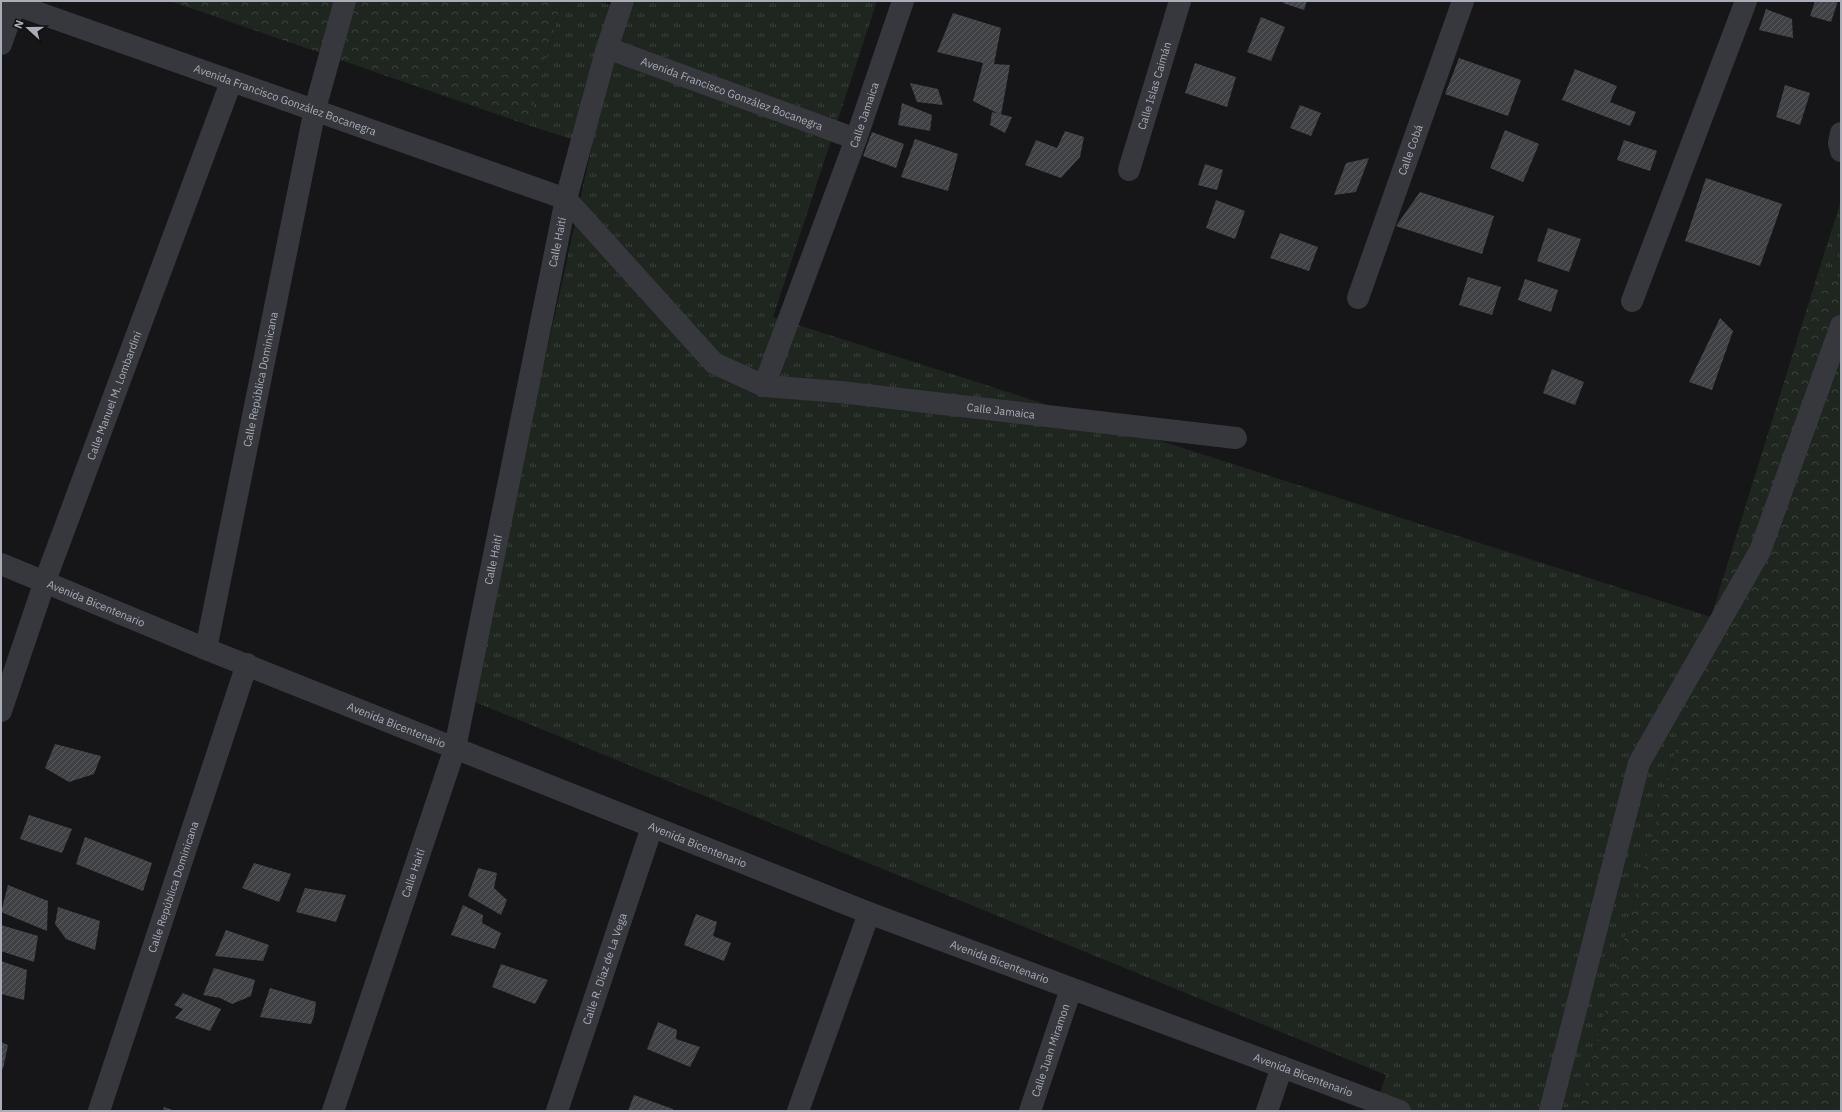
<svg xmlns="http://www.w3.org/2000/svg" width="1842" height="1112" font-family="'IBM Plex Sans',sans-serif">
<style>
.grass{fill:url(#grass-tufts)}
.forest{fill:url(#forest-crowns)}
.building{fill:url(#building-hatch)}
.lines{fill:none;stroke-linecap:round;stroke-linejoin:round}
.minor{stroke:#37383d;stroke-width:22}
.labels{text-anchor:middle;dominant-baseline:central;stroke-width:4;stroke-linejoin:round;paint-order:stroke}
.street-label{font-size:11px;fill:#a8adb8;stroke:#111113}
</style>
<defs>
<pattern id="grass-tufts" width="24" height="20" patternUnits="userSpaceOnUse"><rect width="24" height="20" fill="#1e261f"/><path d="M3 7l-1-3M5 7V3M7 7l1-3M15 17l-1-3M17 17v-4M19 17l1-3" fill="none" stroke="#3c433d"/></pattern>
<pattern id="forest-crowns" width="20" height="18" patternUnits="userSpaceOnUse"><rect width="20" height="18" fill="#1e261f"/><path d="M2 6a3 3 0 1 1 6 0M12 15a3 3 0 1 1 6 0" fill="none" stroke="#3c433d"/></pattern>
<pattern id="building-hatch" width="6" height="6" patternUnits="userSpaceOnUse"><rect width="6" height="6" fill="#404145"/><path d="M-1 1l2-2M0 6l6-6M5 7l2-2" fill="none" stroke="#595a5e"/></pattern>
</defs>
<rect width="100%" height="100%" fill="#161618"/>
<!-- grass -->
<g class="grass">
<path d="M562,1H598L631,12L635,1H877L773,317L1711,617L1578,1111H1374L1386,1075L470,700L592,146L528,125Z"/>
<path d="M1840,204H1841V281L1818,273Z"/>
</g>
<!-- forest -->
<g class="forest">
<path d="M170,1H562L528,125Z"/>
<path d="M1818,273L1841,281V1111H1578L1711,617Z"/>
</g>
<!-- building -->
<g class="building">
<path d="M1284,1H1307L1304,10L1283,3Z"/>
<path d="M1815,1H1838L1831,22L1810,16Z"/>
<path d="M1766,9L1792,19L1793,38L1759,30Z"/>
<path d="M953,13L1001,28L994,64L1010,65L1001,115L973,101L983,63L937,52Z"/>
<path d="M1261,17L1285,27L1271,61L1247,52Z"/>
<path d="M1459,58L1521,80L1508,116L1445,94Z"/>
<path d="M1195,63L1236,77L1227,107L1185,93Z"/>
<path d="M1575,69L1617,86L1610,102L1636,112L1630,126L1562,100Z"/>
<path d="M910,83L938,89L943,105L917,102Z"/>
<path d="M1785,85L1810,93L1800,125L1776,117Z"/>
<path d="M902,103L932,115L930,131L898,125Z"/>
<path d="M1300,105L1321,113L1311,136L1290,128Z"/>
<path d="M992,112L1012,117L1005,133L990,125Z"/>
<path d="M1505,130L1539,144L1523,182L1490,168Z"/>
<path d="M1065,131L1084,137L1080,157L1061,178L1025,165L1036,140L1057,148Z"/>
<path d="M872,132L904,144L896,168L863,156Z"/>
<path d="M915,139L958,154L948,191L901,177Z"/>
<path d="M1624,140L1657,151L1650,171L1617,160Z"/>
<path d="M1369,158L1356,192L1334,195L1346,163Z"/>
<path d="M1205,164L1223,170L1217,190L1198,185Z"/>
<path d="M1706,178L1782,204L1760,266L1685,241Z"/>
<path d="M1420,192L1494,216L1482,254L1396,226Z"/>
<path d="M1216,200L1245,211L1235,239L1206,228Z"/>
<path d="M1548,228L1581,239L1569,272L1537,261Z"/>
<path d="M1280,233L1318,247L1309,271L1270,258Z"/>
<path d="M1468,277L1501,287L1492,315L1459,305Z"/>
<path d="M1525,279L1558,290L1551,312L1518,300Z"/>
<path d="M1720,318L1733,331L1712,390L1689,382Z"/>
<path d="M1552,369L1584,382L1575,405L1543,393Z"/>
<path d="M55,744L101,756L94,774L69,782L45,768Z"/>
<path d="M29,815L72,829L62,853L20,839Z"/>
<path d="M85,837L152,863L143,891L76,864Z"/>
<path d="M254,863L291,874L279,902L242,888Z"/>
<path d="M478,868L497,873L494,888L507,900L501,915L468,896Z"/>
<path d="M8,885L48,901L47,931L1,912Z"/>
<path d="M305,888L346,895L336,922L296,912Z"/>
<path d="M463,905L483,915L482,923L501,933L495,949L451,935Z"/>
<path d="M58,907L100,921L95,950L66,939L55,924Z"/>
<path d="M696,914L717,922L713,936L731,943L724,961L684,945Z"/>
<path d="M1,925L38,936L34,962L1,951Z"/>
<path d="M226,930L269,945L263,961L215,956Z"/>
<path d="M1,961L27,970L24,1000L1,994Z"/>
<path d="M501,964L548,980L535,1004L492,987Z"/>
<path d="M214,968L255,980L251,996L232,1004L220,998L203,995Z"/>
<path d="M270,988L316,1002L314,1016L311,1024L260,1017Z"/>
<path d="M183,993L221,1009L210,1031L175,1018L183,1009L174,1005Z"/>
<path d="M658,1022L677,1030L676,1039L700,1047L690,1067L647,1049Z"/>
<path d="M1,1042L8,1045L3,1069L1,1068Z"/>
<path d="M634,1095L673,1109L672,1111H628Z"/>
<path d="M164,1107L175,1111H163Z"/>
</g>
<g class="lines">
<!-- minor -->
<g class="minor">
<path id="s1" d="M5,1L566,199L714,363L764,386L840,392L1236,438"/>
<path d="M1,44L15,4"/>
<path id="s2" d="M607,48L856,139"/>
<path d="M1841,133L1839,143L1841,151"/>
<path id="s3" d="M1129,170L1180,1"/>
<path id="s4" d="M1358,298L1463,1"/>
<path d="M1632,301L1746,1"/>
<path id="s5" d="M764,386L856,139L903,1"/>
<path id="s6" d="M1,564L206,649L869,913L1400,1111"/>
<path id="s7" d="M206,649L315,109L345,1"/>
<path id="s8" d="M1,711L45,581L231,82"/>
<path id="s9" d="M99,1111L247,664"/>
<path id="s10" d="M333,1111L455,748L566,199L607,48L623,1"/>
<path id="s11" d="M557,1111L652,827"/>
<path d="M798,1111L869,913"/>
<path id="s12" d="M1030,1111L1071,989"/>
<path d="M1267,1111L1282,1067"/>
<path d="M1550,1111L1639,763L1760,551L1841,326"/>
</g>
</g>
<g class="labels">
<!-- street labels -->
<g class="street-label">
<text stroke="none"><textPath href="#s3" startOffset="88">Calle Islas Caimán</textPath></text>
<text stroke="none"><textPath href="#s2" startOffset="133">Avenida Francisco González Bocanegra</textPath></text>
<text stroke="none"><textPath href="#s1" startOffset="297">Avenida Francisco González Bocanegra</textPath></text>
<text stroke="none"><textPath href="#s5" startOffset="289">Calle Jamaica</textPath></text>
<text stroke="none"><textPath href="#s4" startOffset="157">Calle Cobá</textPath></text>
<text stroke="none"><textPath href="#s10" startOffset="899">Calle Haití</textPath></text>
<text stroke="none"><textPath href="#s7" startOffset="275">Calle República Dominicana</textPath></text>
<text stroke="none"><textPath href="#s8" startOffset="335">Calle Manuel M. Lombardini</textPath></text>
<text stroke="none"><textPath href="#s1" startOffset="1109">Calle Jamaica</textPath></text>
<text stroke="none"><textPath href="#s10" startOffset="575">Calle Haití</textPath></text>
<text stroke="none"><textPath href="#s6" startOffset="103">Avenida Bicentenario</textPath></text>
<text stroke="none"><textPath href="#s6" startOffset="427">Avenida Bicentenario</textPath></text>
<text stroke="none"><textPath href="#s6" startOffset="751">Avenida Bicentenario</textPath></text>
<text stroke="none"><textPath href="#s10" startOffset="251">Calle Haití</textPath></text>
<text stroke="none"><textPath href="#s9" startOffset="236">Calle República Dominicana</textPath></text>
<text stroke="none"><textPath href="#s6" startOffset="1075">Avenida Bicentenario</textPath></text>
<text stroke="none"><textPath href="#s11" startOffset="150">Calle R. Díaz de La Vega</textPath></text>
<text stroke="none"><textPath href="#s12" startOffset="64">Calle Juan Miramon</textPath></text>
<text stroke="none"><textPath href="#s6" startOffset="1399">Avenida Bicentenario</textPath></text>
</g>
</g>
<!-- border -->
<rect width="1842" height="1112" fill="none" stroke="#a8adb8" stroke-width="4"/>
<!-- north arrow -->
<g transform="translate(28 28) rotate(291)" stroke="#111113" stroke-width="3" paint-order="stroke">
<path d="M0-3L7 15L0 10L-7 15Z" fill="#a8adb8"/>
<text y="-6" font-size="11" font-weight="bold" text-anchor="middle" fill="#a8adb8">N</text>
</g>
</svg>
